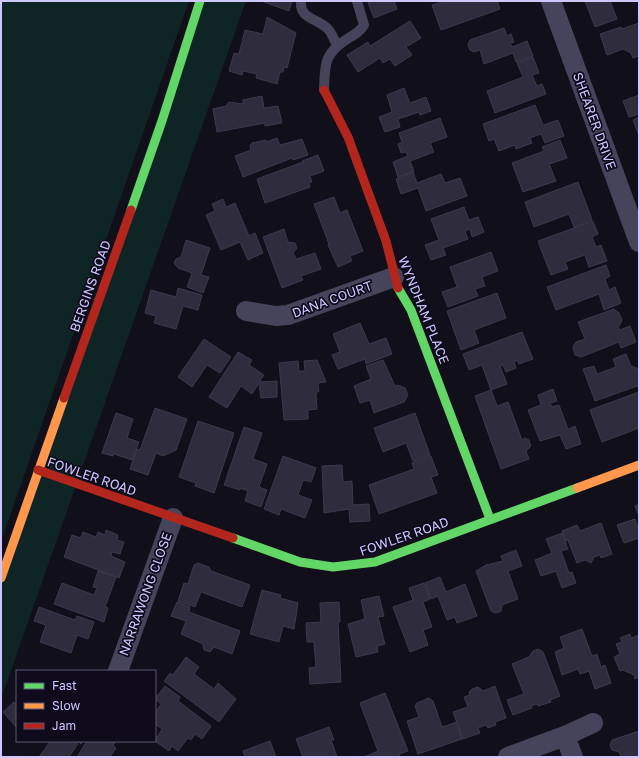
<svg xmlns="http://www.w3.org/2000/svg" width="640" height="758" font-family="'Golos Text',sans-serif">
<style>
.green{fill:#0f2424}
.building{fill:#2f2c3d;stroke:#3d394e}
.lines{fill:none;stroke-linecap:round;stroke-linejoin:round}
.lane{stroke:#45445a;stroke-width:10}
.street{stroke:#45445a;stroke-width:20}
.fast{stroke:#63d668;stroke-width:9}
.slow{stroke:#ff974d;stroke-width:9}
.jam{stroke:#b3261e;stroke-width:9}
.labels{text-anchor:middle;dominant-baseline:central;stroke-width:3.5;stroke-linejoin:round;paint-order:stroke}
.street-label{font-size:13px;fill:#cfc7ff;stroke:#0f0b1d}
</style>
<rect width="100%" height="100%" fill="#110f19"/>
<!-- green -->
<g class="green">
<path d="M1,1H189L1,542Z"/>
<path d="M197,1H246L1,699V578Z"/>
</g>
<!-- building -->
<g class="building">
<path d="M261,1H292L289,11Z"/>
<path d="M374,1H394L397,9L374,18L368,3Z"/>
<path d="M445,1H497L500,9L441,30L432,5Z"/>
<path d="M585,1H610L617,19L595,27Z"/>
<path d="M267,17L296,33L287,68L284,67L283,72H280L277,84L256,78L257,74L243,71L242,75L229,71L234,53L239,54L245,30L263,34Z"/>
<path d="M410,21L421,38L406,47L412,55L395,66L390,59L383,63L380,58L358,72L347,55L368,42L370,46Z"/>
<path d="M639,23V56L633,58L631,53L623,49L607,55L600,34L621,27L622,29Z"/>
<path d="M504,28L507,36L511,34L514,42L510,43L512,47L527,41L533,56L516,62L513,53L484,64L480,50L474,52L470,50L468,45L470,40Z"/>
<path d="M533,57L539,73L532,75L537,86L542,84L546,94L495,113L487,91L523,77L517,63Z"/>
<path d="M404,88L410,103L426,97L431,111L420,115L419,112L398,119L400,127L385,132L379,117L392,112L387,95Z"/>
<path d="M639,95V114L629,117L623,101Z"/>
<path d="M262,96L264,108L278,106L282,123L265,126V123L217,132L213,109L226,106L229,102L243,104V100Z"/>
<path d="M535,105L543,125L558,120L564,136L545,143L541,134L530,138L532,143L516,149L515,145L499,151L494,139L489,141L483,124Z"/>
<path d="M639,117V133H638L633,120Z"/>
<path d="M440,118L447,137L430,143L434,152L410,161L414,171L398,177L393,162L408,156L406,152L401,153L398,144L402,142L399,133Z"/>
<path d="M277,138L280,145L302,139L308,155L293,160L292,158L243,177L235,156L251,150L250,146L252,143L266,140L267,142Z"/>
<path d="M560,140L567,158L549,164L556,181L523,192L512,163L544,151L542,147Z"/>
<path d="M318,155L324,171L310,176L312,182L309,183L310,187L265,203L257,179L303,162L302,161Z"/>
<path d="M413,172L417,183L441,174L445,183L460,178L467,196L426,211L418,188L401,194L396,179Z"/>
<path d="M578,182L592,220L574,227L569,214L534,227L525,202Z"/>
<path d="M334,197L340,213L347,210L363,251L350,256L352,261L338,267L328,245L329,244L314,204Z"/>
<path d="M223,199L226,207L235,203L249,236L255,233L263,253L248,260L240,242L221,250L206,215L215,211L212,204Z"/>
<path d="M464,207L469,220L478,217L484,232L472,237L470,229L465,231L468,239L443,248L446,255L431,260L425,245L439,240L431,219Z"/>
<path d="M593,221L598,234L592,237L596,247L601,245L607,261L589,267L585,255L565,262L568,269L551,275L538,241Z"/>
<path d="M284,229L288,242L295,243L297,248L293,253L296,259L315,253L321,269L301,276L303,280L282,288L263,237Z"/>
<path d="M186,240L210,248L201,275L209,277L203,293L187,287L192,273L178,268L174,263L176,259L181,257Z"/>
<path d="M491,252L498,271L482,277L485,286L475,289L478,296L448,307L442,292L457,287L450,267Z"/>
<path d="M606,265L610,276L605,279L609,290L615,287L621,303L604,310L599,294L556,310L547,287Z"/>
<path d="M178,288L202,295L198,310L183,306L176,329L154,323L156,316L145,313L151,290L176,297Z"/>
<path d="M497,293L506,318L474,330L479,343L461,350L447,311Z"/>
<path d="M614,309L619,313L622,320L620,325L618,326L620,330L630,326L636,342L621,348L619,342L581,357L575,355L573,347L576,342L585,339L578,322Z"/>
<path d="M360,323L369,344L386,338L392,354L366,364L365,359L338,369L332,355L340,352L333,334Z"/>
<path d="M522,332L533,359L519,364L517,360L514,362L516,368L506,372L503,365L500,366L507,384L491,390L482,365L469,370L463,354Z"/>
<path d="M204,339L231,357L220,373L207,365L192,387L178,377Z"/>
<path d="M238,352L252,360L249,365L264,375L260,381L261,382L277,381V397L261,398L259,383L252,394L241,386L227,408L209,397Z"/>
<path d="M626,354L631,366L639,369V388L637,386L595,401L583,369L594,366L597,374L616,367L613,359Z"/>
<path d="M317,360L326,382L318,383L319,391L316,393L317,409L308,410V419L284,420L279,363L298,361L299,371H305L304,361Z"/>
<path d="M383,360L395,386L398,385L405,388L408,395L404,402L374,413L370,400L360,403L354,386L371,379L366,366Z"/>
<path d="M553,389L557,401L550,403L552,407L559,405L568,429L575,426L581,444L566,449L560,435L540,441L528,410L541,405L538,395Z"/>
<path d="M491,390L497,406L508,402L522,440L525,438L529,440L531,446L526,451L529,459L501,469L475,396Z"/>
<path d="M639,392V428L602,442L590,410Z"/>
<path d="M155,408L187,419L176,450L163,456L156,453L148,475L130,469L137,449L140,450Z"/>
<path d="M116,413L133,419L127,438L139,442L132,460L114,454L113,456L102,453Z"/>
<path d="M415,413L430,455L413,461L406,443L383,452L374,428Z"/>
<path d="M198,421L234,433L214,493L195,486L196,483L179,477Z"/>
<path d="M244,427L262,433L253,459L267,464L259,487L267,490L261,507L245,501L248,491L240,488V490L224,485Z"/>
<path d="M283,456L316,468L311,482L303,480L298,495L312,500L305,518L281,509L279,515L264,509Z"/>
<path d="M431,456L438,475L431,477L437,493L379,514L369,485L414,469L412,463Z"/>
<path d="M342,465L343,482L352,481L353,505L369,504L370,521L350,522L349,509L324,513L322,466Z"/>
<path d="M639,504V516L635,506Z"/>
<path d="M635,519L639,530V538L624,543L617,525Z"/>
<path d="M601,523L612,554L601,558L600,555L594,557L591,563L585,560L577,563L568,540L566,541L562,531L577,525L580,531Z"/>
<path d="M106,530L118,535L117,540L124,542L120,554L112,552L111,556L125,562L119,578L64,557L72,535L81,538L83,532L96,537L98,532L105,535Z"/>
<path d="M562,533L568,549L561,551L569,573L572,572L576,583L562,588L556,571L541,576L535,560L552,553L546,539Z"/>
<path d="M516,550L522,566L508,571L518,599L502,605L501,611L496,613L491,611L476,571L486,565L503,561L501,556Z"/>
<path d="M198,563L209,567L211,571L250,585L242,607L201,592L195,607L178,601L184,583L188,584L194,565Z"/>
<path d="M98,571L116,577L105,607L108,608L104,622L54,604L62,583L94,595L97,588L93,587Z"/>
<path d="M440,577L446,592L465,584L477,616L457,623L455,617L447,620L438,596L431,599L425,583Z"/>
<path d="M424,583L430,599L423,602L432,627L423,630L428,645L410,652L393,607L413,600L409,588Z"/>
<path d="M262,590L281,595L280,598L298,603L294,629L283,626L279,642L250,634Z"/>
<path d="M379,596L384,616L378,617L385,644L377,646L378,652L356,657L348,624L365,619L361,600Z"/>
<path d="M177,602L190,607L189,612L240,631L232,654L214,647L210,652L204,650L203,644L181,634L186,621L171,616Z"/>
<path d="M339,602L340,622H338L341,682L310,684L309,668L316,667L314,642H307L306,623L321,622L320,603Z"/>
<path d="M39,607L75,620L77,616L94,622L88,639L77,635L71,653L40,642L46,625L34,621Z"/>
<path d="M582,629L592,656L597,654L601,667L605,665L611,683L595,689L589,671L580,674L578,669L562,675L555,652L564,648L560,637Z"/>
<path d="M630,634L631,638L639,635V677L635,679L634,675L623,670L620,671L614,657L620,654L616,644L622,642L620,638Z"/>
<path d="M538,649L543,652L560,696L550,700L551,702L538,706L537,704L531,706L532,708L513,715L507,700L524,694L512,664L529,657L533,651Z"/>
<path d="M186,657L199,667L194,674L214,689L218,683L236,699L219,722L164,681L170,673L173,675Z"/>
<path d="M165,686L180,697L178,701L211,726L202,739L195,734L191,740L188,738L178,751L172,746L169,751L155,741L162,729L155,724V713L161,704L155,699Z"/>
<path d="M495,686L506,718L495,722L496,725L488,728L486,725L478,728L480,733L463,739L453,712L468,707L464,697L470,695L469,692L472,689L478,687L483,691Z"/>
<path d="M385,693L408,751L399,754L400,757H364L378,751L360,703Z"/>
<path d="M429,698L433,701L442,727L457,722L462,739L418,754L407,721L419,717L415,706L417,703Z"/>
<path d="M14,702L17,705V728L3,712Z"/>
<path d="M329,727L334,740H331L337,757H303L296,739Z"/>
<path d="M639,731V757H621L619,752L612,750L610,745L612,740Z"/>
<path d="M46,741H83L81,744L79,742L69,757H39L49,743Z"/>
<path d="M87,741H113L115,742L113,746L116,748L110,757H77Z"/>
<path d="M270,741L276,757H245L243,751Z"/>
</g>
<g class="lines">
<!-- lane -->
<g class="lane">
<path d="M301,1C299,19 317,18 328,29C332,33 334,40 337,45"/>
<path d="M324,90C325,63 324,54 347,39C354,35 360,32 364,25L357,1"/>
</g>
<!-- street -->
<g class="street">
<path d="M551,1L639,242"/>
<path d="M246,311L276,316L288,315L394,277"/>
<path d="M118,671L173,518"/>
<path d="M565,736L573,757"/>
<path d="M508,757L565,736L593,723"/>
</g>
<!-- fast -->
<g class="fast">
<path d="M131,210L162,121L200,1"/>
<path d="M398,288L411,310L490,519"/>
<path d="M233,538L300,562L333,567L375,562L577,488"/>
</g>
<!-- slow -->
<g class="slow">
<path d="M577,488L639,465"/>
<path d="M1,578L64,398"/>
</g>
<!-- jam -->
<g class="jam">
<path d="M324,90L348,137L386,241L398,288"/>
<path d="M64,398L131,210"/>
<path d="M38,470L233,538"/>
</g>
</g>
<g class="labels">
<!-- street labels -->
<g class="street-label">
<text transform="translate(595 121) rotate(70)">SHEARER DRIVE</text>
<text transform="translate(90 286) rotate(-70)">BERGINS ROAD</text>
<text transform="translate(332 299) rotate(-20)">DANA COURT</text>
<text transform="translate(424 310) rotate(68)">WYNDHAM PLACE</text>
<text transform="translate(92 476) rotate(19)">FOWLER ROAD</text>
<text transform="translate(404 536) rotate(-19)">FOWLER ROAD</text>
<text transform="translate(145 594) rotate(-70)">NARRAWONG CLOSE</text>
</g>
</g>
<!-- border -->
<rect width="640" height="758" fill="none" stroke="#cfc7ff" stroke-width="4"/>
<!-- legend -->
<rect x="16" y="670" width="140" height="72" fill="#0f0b1d" stroke="#5c5677"/>
<rect x="24" y="683" width="20" height="6" fill="#63d668" stroke="#5c5677"/>
<text x="52" y="690" font-size="12" fill="#cfc7ff">Fast</text>
<rect x="24" y="703" width="20" height="6" fill="#ff974d" stroke="#5c5677"/>
<text x="52" y="710" font-size="12" fill="#cfc7ff">Slow</text>
<rect x="24" y="723" width="20" height="6" fill="#b3261e" stroke="#5c5677"/>
<text x="52" y="730" font-size="12" fill="#cfc7ff">Jam</text>
</svg>
